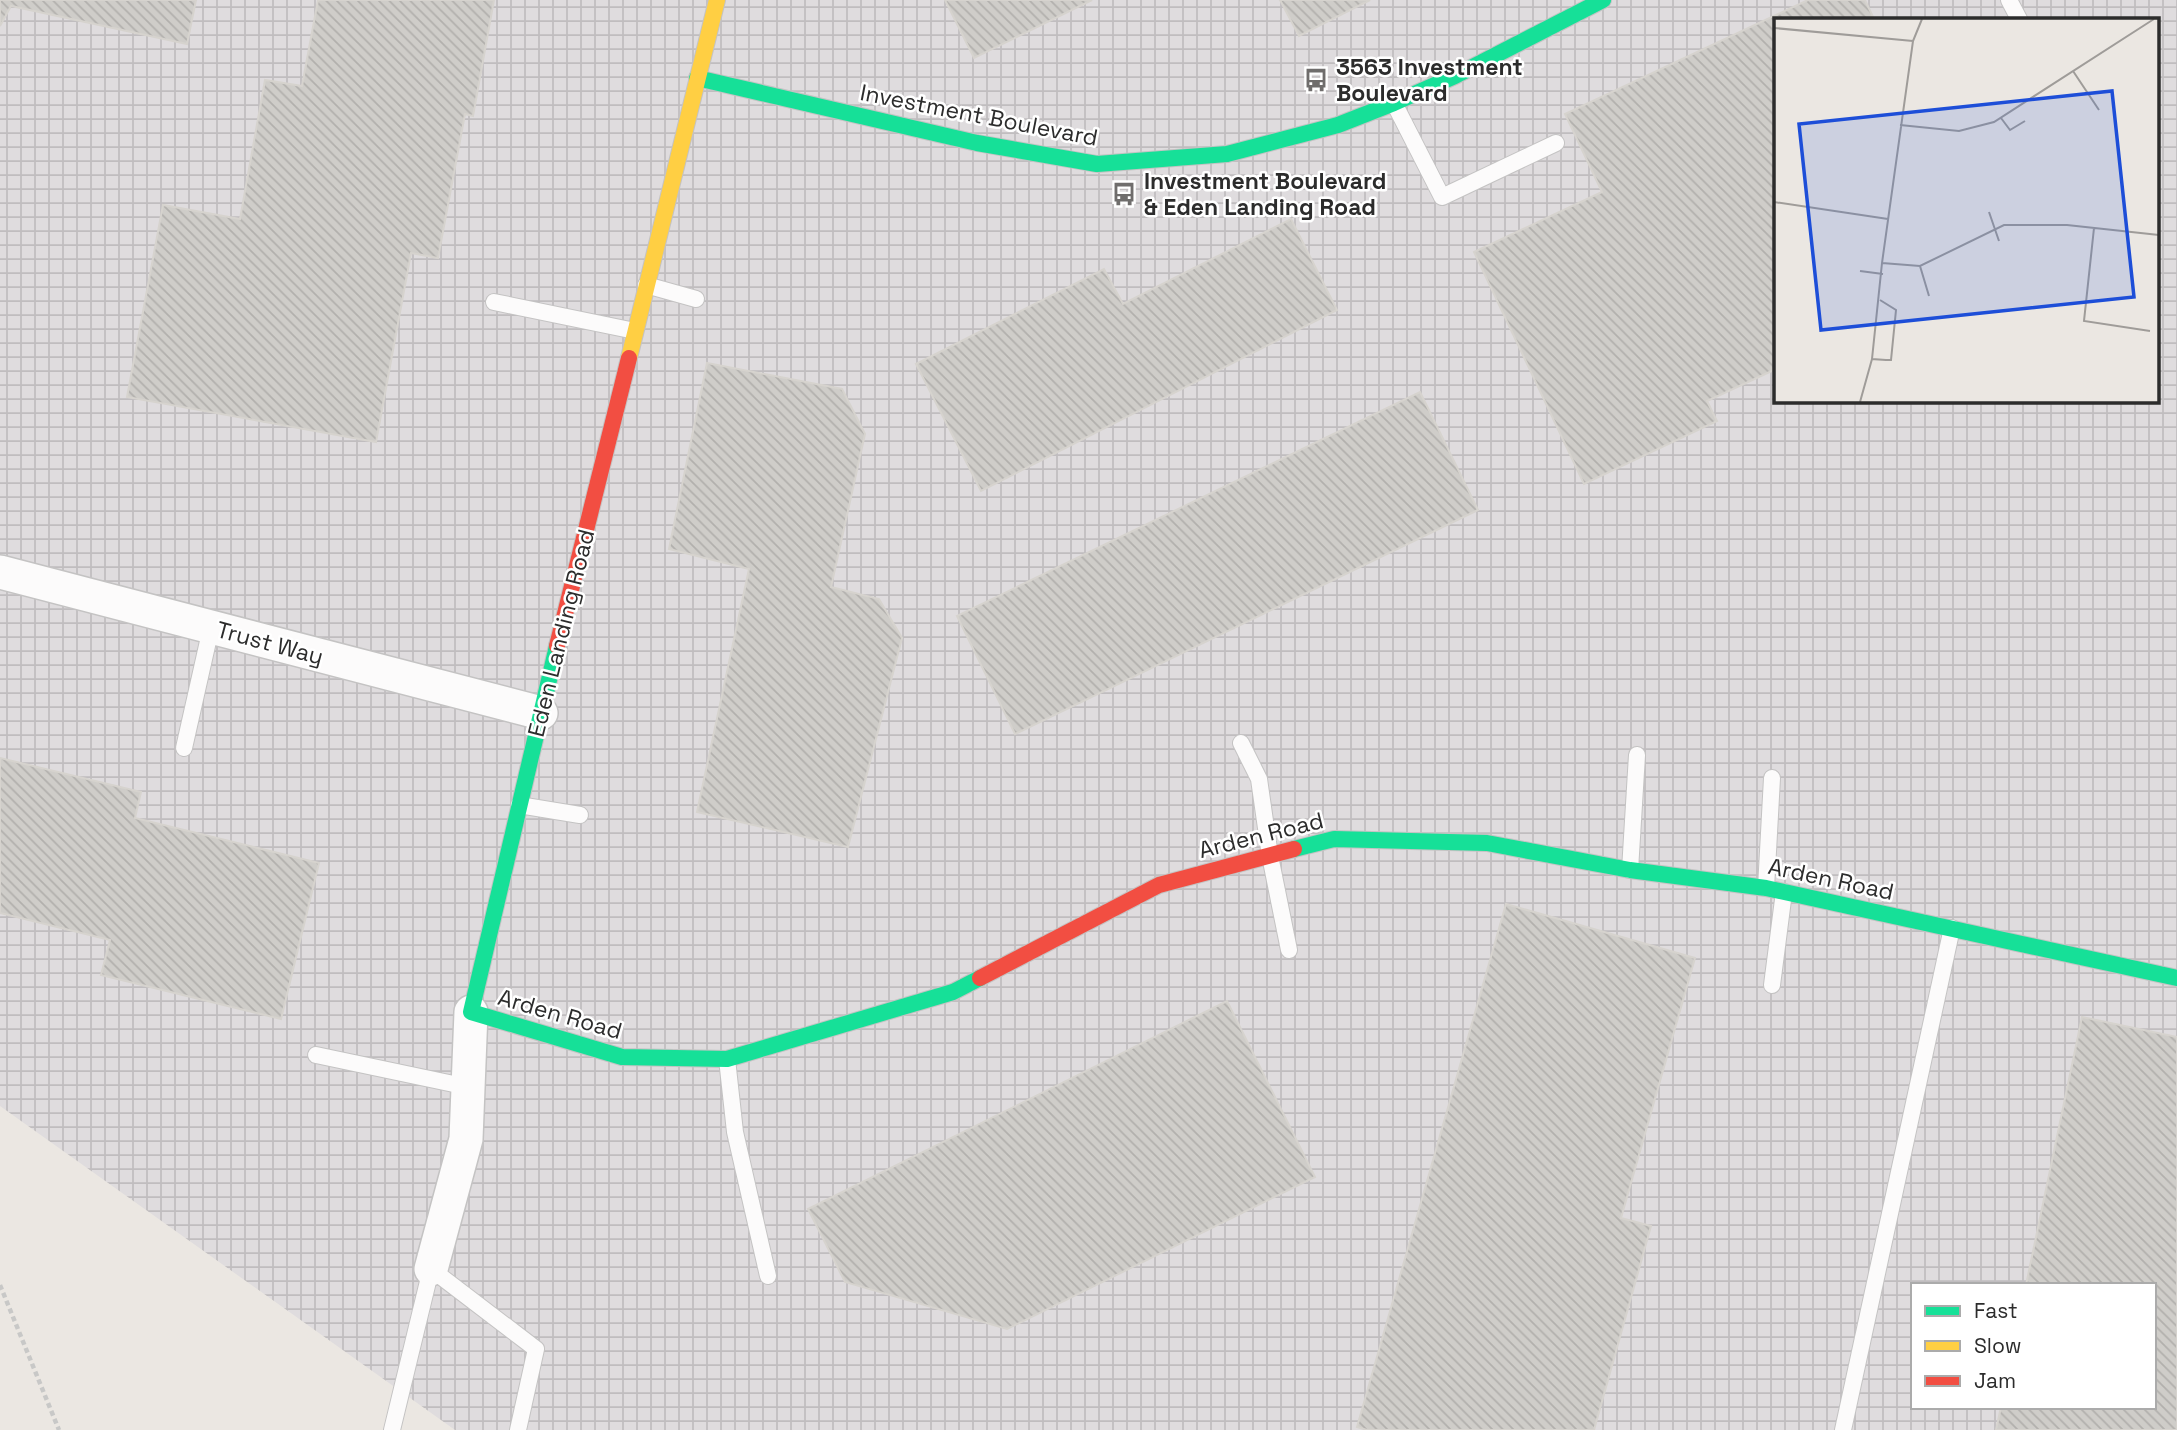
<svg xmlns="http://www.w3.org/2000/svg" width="2177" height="1430" font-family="'Space Grotesk',sans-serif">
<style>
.industrial{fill:url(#industrial-grid);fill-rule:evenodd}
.building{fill:url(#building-back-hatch);stroke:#d6d3ce;stroke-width:2}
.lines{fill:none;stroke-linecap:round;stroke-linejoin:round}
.lane-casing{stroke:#c4c3c3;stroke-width:18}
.street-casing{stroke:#c4c3c3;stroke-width:36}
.fast-casing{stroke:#c4c3c3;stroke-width:18}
.slow-casing{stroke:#c4c3c3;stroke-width:18}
.jam-casing{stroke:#c4c3c3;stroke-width:18}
.path{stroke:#c8c8c7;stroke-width:4.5;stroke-dasharray:5 3.5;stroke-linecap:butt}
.lane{stroke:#fcfbfb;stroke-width:16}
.street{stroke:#fcfbfb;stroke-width:33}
.fast{stroke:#16e098;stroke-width:16}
.slow{stroke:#ffcf43;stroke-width:16}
.jam{stroke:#f24e42;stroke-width:16}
.labels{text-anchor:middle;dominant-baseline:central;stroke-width:5;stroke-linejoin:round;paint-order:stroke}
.poi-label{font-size:23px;font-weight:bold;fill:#2c2c2c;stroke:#fff;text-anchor:start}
.street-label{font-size:23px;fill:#2c2c2c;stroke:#fff}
.inset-road{fill:none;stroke:#9f9c99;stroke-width:2}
.view{fill:#1d4ed8;fill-opacity:0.15;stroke:#1d4ed8;stroke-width:3.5}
.inset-edge{fill:none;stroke:#2c2c2c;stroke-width:3.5}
</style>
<defs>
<pattern id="industrial-grid" width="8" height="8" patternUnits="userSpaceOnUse" patternTransform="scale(1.75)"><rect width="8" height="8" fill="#dfdcde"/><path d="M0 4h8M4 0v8" fill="none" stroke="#c0bdbf"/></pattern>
<pattern id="building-back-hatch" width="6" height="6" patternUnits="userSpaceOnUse" patternTransform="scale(1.75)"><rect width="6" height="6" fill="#cfcdc9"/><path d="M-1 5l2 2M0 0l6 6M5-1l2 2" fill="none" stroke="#b2b0ad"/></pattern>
</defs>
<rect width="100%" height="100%" fill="#ebe7e2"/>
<!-- industrial -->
<path class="industrial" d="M0,0H2177V1430H455L0,1106ZM1776,19H2158V401H1776ZM1913,1285H2154V1407H1913Z"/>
<!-- building -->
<g class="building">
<path d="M0,0H196L187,44L11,6L0,26Z"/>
<path d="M318,0H494L473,116L465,114L438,258L411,253L376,442L127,397L163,205L240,219L265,80L302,86Z"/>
<path d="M945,0H1092L974,58Z"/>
<path d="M1280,0H1370L1299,36Z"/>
<path d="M1808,0H1865L1874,19H1776V369L1707,401L1717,421L1584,484L1474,252L1602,192L1565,114Z"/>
<path d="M1291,219L1337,310L981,491L916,364L1104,269L1123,304Z"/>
<path d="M707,363L842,389L865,434L831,587L879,599L902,638L848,847L697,812L749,569L669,549Z"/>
<path d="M1420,392L1478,510L1015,734L957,616Z"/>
<path d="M0,758L141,792L135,818L319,863L281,1019L101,975L110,940L0,913Z"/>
<path d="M1506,904L1695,958L1621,1218L1651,1226L1594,1430H1367L1357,1427Z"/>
<path d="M1227,1001L1315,1177L1007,1329L845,1282L808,1209Z"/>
<path d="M2082,1017L2177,1037V1430H1996L2001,1407H2154V1285H2026Z"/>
</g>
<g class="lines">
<!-- lane casing -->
<g class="lane-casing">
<g id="lane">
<path d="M2009,0L2019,19"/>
<path d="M1394,103L1442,197L1556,143"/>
<path d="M646,285L696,299"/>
<path d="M494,302L635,331"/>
<path d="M1241,743L1259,779L1270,856L1289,950"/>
<path d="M184,748L211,628"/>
<path d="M519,805L580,815"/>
<path d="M1630,870L1637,755"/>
<path d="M1766,888L1772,778"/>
<path d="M1772,985L1784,892"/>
<path d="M316,1055L468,1087"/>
<path d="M727,1059L735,1132L768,1276"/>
<path d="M392,1430L431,1269L536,1349L518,1430"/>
<path d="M1843,1430L1952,928"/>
</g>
</g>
<!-- street casing -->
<g class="street-casing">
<g id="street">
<path d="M0,572L541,713"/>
<path d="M431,1269L466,1139L471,1012"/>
</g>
</g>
<!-- fast casing -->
<g class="fast-casing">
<g id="fast">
<path d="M697,78L977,143L1097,164L1227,154L1338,125L1394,103L1455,76L1603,0"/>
<path d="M557,646L471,1012L622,1057L727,1059L953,992L980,978"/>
<path d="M1294,849L1334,839L1487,843L1630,870L1766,888L2177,978"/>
</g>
</g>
<!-- slow casing -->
<g class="slow-casing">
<path id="slow" d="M629,358L717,0"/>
</g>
<!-- jam casing -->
<g class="jam-casing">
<g id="jam">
<path d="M557,646L629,358"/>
<path d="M980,978L1159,885L1294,849"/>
</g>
</g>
<!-- path -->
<path class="path" d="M0,1285L59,1430"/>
<!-- lane -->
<use href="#lane" class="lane"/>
<!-- street -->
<use href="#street" class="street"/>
<!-- fast -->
<use href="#fast" class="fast"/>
<!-- slow -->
<use href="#slow" class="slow"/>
<!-- jam -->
<use href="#jam" class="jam"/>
</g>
<!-- icons -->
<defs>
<g id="bus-bare" transform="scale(1.89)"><path d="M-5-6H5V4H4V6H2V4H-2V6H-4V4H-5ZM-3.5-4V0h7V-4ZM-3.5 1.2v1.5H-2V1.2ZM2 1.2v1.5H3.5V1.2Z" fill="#6f6d6c" stroke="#fff" stroke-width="2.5" paint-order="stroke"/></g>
</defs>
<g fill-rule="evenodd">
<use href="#bus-bare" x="1316" y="80"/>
<use href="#bus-bare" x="1124" y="194"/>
</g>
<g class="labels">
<!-- poi labels -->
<g class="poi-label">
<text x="1336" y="67">3563 Investment<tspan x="1336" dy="26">Boulevard</tspan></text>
<text x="1144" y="181">Investment Boulevard<tspan x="1144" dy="26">&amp; Eden Landing Road</tspan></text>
</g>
<!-- street labels -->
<g class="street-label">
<text transform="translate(979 115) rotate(11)">Investment Boulevard</text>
<text transform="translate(561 633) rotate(-76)">Eden Landing Road</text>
<text transform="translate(270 643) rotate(15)">Trust Way</text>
<text transform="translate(1261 835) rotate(-14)">Arden Road</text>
<text transform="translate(1831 879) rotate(12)">Arden Road</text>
<text transform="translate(560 1014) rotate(16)">Arden Road</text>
</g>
</g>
<!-- overview -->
<g transform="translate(1774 18)">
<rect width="385" height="385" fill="#ebe7e2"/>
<path class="inset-road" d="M0,10L139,23M299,53L325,92M227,100L236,112L251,103M126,107L185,113L220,104L380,1M0,184L114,201M215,194L225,223M320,210L310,303L376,313M108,245L146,248L230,207H293L385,217M146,248L155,278M86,253L109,256M106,282L122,292L117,342H112L98,341L108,245L139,23L148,1M86,384L98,341"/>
<path class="view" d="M338,73L360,279L47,312L25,106Z"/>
<rect width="385" height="385" class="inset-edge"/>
</g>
<!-- legend -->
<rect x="1911" y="1283" width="245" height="126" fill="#ffffff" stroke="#ababab" stroke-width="2"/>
<rect x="1925" y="1306" width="35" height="10" fill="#16e098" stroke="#ababab" stroke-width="2"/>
<text x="1974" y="1318" font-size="21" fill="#2c2c2c">Fast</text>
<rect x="1925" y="1341" width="35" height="10" fill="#ffcf43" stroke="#ababab" stroke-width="2"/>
<text x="1974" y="1353" font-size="21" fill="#2c2c2c">Slow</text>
<rect x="1925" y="1376" width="35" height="10" fill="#f24e42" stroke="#ababab" stroke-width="2"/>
<text x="1974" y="1388" font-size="21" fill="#2c2c2c">Jam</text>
</svg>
